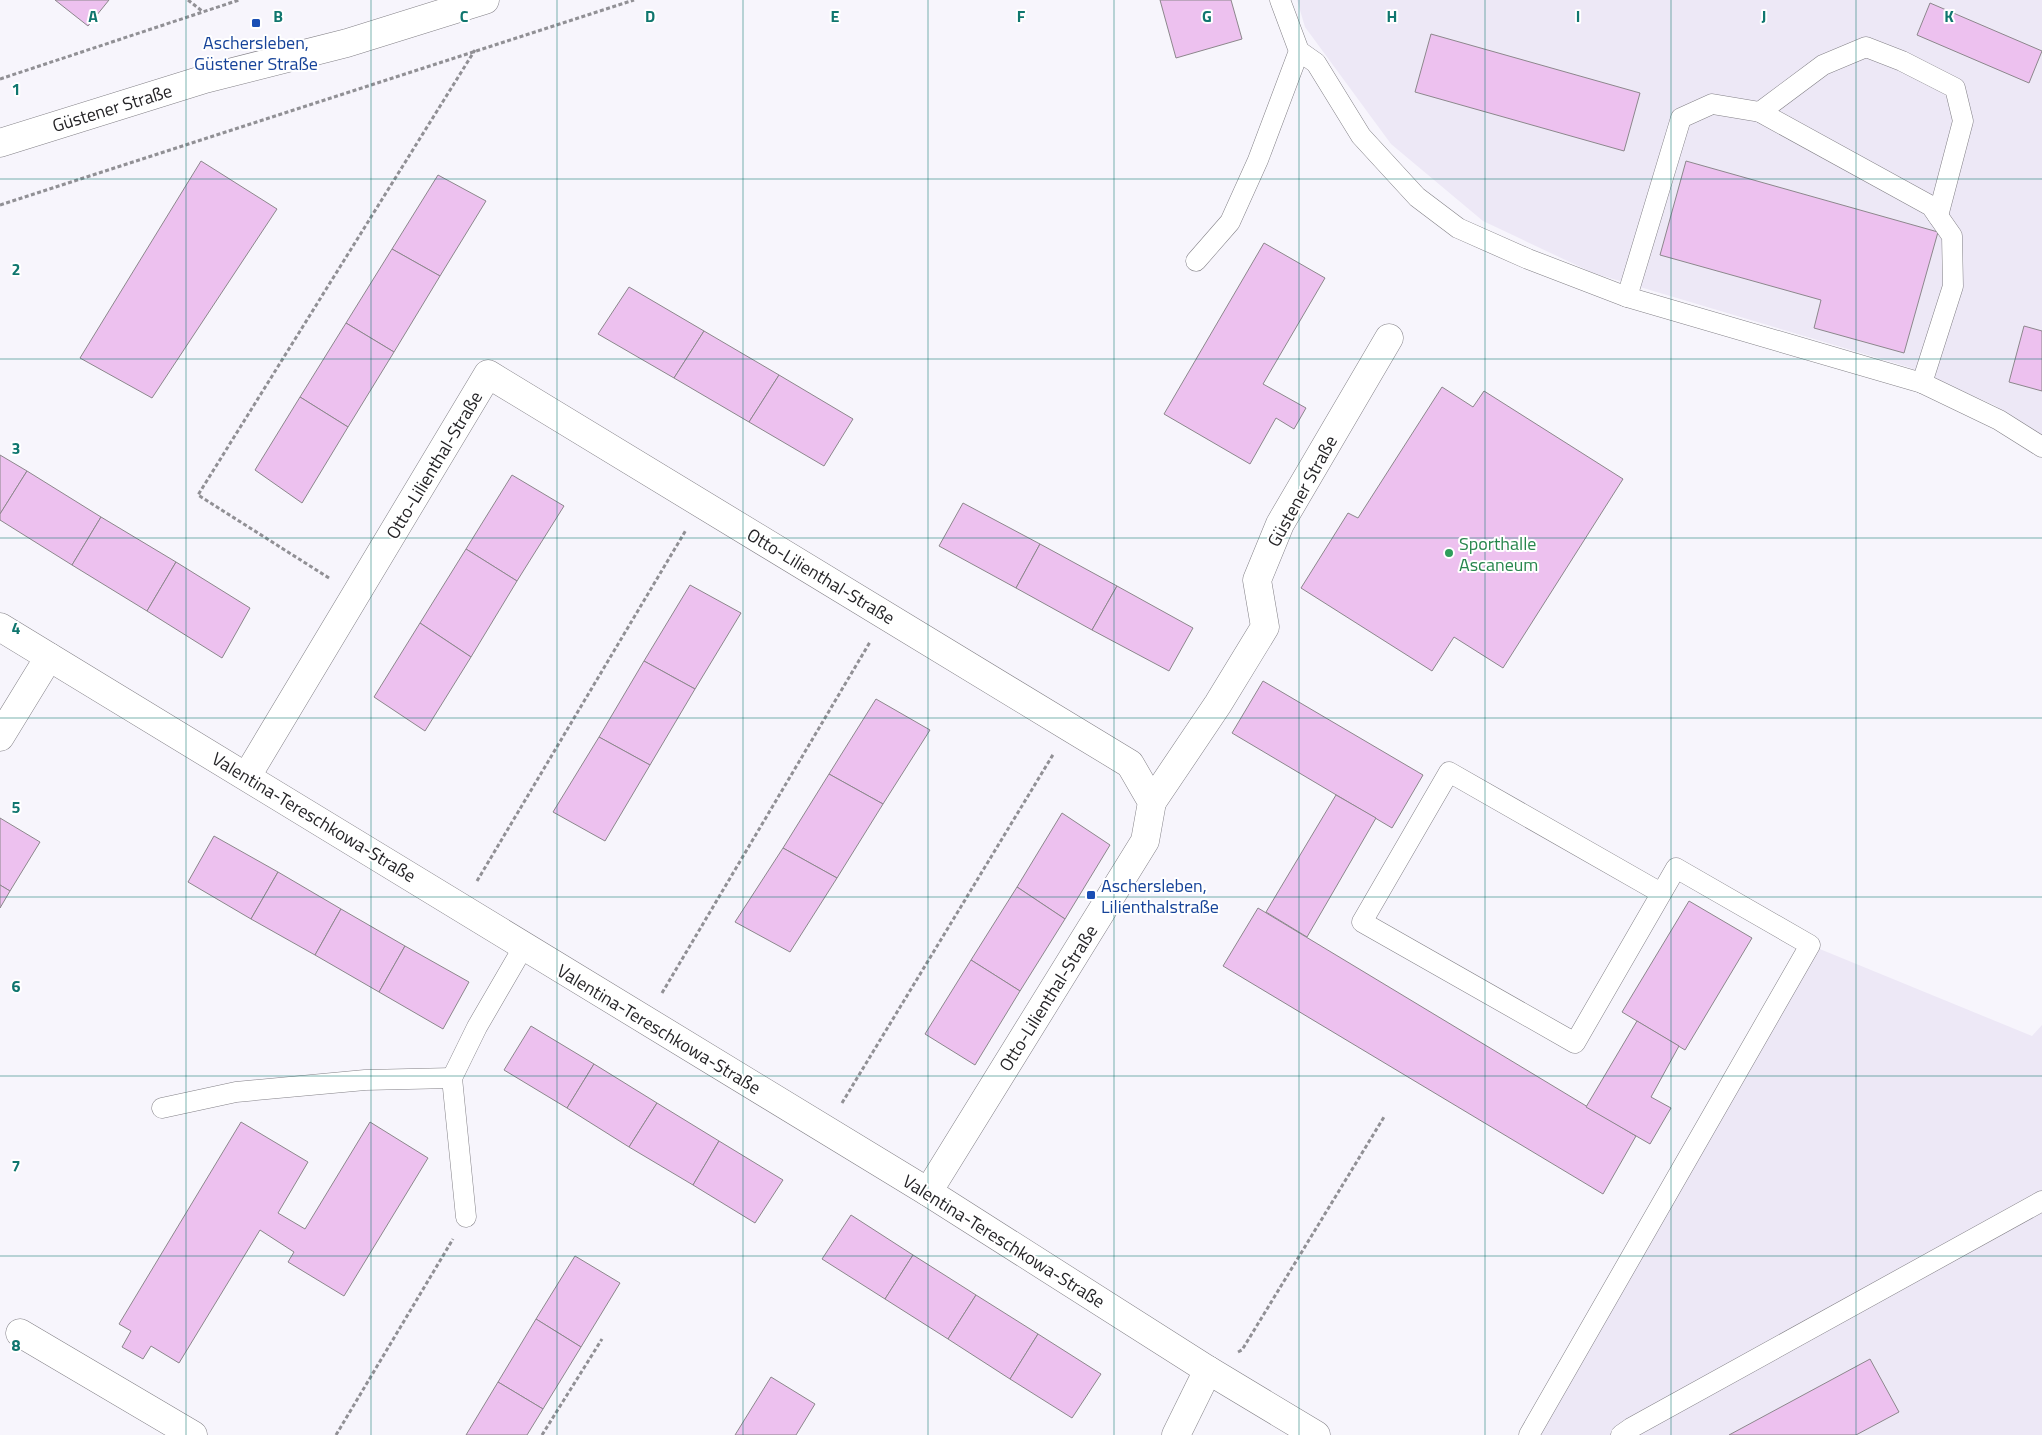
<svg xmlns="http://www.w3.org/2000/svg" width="2042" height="1435" font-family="'Titillium Web',sans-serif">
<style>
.built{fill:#ede8f6}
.building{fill:#edc1ef;stroke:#8c878c}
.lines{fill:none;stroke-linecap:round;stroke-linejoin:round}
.service-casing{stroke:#838187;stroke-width:21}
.minor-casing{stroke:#838187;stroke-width:29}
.secondary-casing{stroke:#838187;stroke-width:29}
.path{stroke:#919095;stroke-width:3;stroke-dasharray:4 2.5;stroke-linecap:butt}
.service{stroke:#fff;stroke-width:20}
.minor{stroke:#fff;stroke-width:28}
.secondary{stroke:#fff;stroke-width:28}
.grid{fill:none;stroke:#0f766e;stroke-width:1;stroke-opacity:0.55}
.transit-dot{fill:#1a4fb4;stroke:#fff;stroke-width:2}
.leisure-dot{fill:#2e9e5b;stroke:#fff;stroke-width:2}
.labels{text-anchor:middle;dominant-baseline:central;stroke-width:4;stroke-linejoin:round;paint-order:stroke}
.transit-label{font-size:18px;fill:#164399;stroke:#fff}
.street-label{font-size:18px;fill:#252427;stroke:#fff}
.leisure-label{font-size:18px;fill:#27864d;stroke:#fff;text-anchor:start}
.grid-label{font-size:16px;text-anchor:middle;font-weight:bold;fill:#0f766e;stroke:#fff;stroke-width:4;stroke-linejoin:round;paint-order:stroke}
</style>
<rect width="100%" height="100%" fill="#f7f5fc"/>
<!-- built -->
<g class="built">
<path d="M1297,0H2042V435L1994,405L1908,367L1593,273L1483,221L1391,144L1305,27Z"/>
<path d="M1810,945L2032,1036L2042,1025V1435H1529Z"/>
</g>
<!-- building -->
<g class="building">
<path d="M55,0H109L88,26Z"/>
<path d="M1160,0H1231L1242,39L1176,58Z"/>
<path d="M1930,3L2042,51L2029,83L1917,35Z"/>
<path d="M1431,34L1640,93L1624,151L1415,92Z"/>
<path d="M201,161L277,209L152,398L80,358Z"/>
<path d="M1686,161L1938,232L1904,353L1814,328L1821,300L1660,255Z"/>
<path d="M438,175L486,201L440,276L392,249Z"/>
<path d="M1264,243L1325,278L1263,384L1306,408L1294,429L1276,418L1250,464L1164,414Z"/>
<path d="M392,249L440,276L394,352L346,323Z"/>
<path d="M629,287L704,331L674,378L598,334Z"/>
<path d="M346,323L394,352L348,427L300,397Z"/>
<path d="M2024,326L2042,331V391L2009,382Z"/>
<path d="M704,331L779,375L749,422L674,378Z"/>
<path d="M779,375L853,419L824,466L749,422Z"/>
<path d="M1442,387L1473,407L1484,391L1623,479L1503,668L1454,637L1432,671L1301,588L1348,513L1358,518Z"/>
<path d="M300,397L348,427L302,503L255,470Z"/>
<path d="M0,455L27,471L0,514Z"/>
<path d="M27,471L101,517L72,565L0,520V514Z"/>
<path d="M512,475L564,506L517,581L466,549Z"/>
<path d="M963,503L1040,544L1016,588L939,546Z"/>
<path d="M101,517L176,562L147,611L72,565Z"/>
<path d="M1040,544L1117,586L1092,630L1016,588Z"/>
<path d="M466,549L517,581L471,657L420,623Z"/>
<path d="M176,562L250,608L222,658L147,611Z"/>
<path d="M690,585L741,613L695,689L644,661Z"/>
<path d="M1117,586L1193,628L1169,671L1092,630Z"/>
<path d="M420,623L471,657L425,731L374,697Z"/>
<path d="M644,661L695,689L650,765L599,737Z"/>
<path d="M1263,681L1423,775L1392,828L1232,733Z"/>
<path d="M876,699L930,730L883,804L829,774Z"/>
<path d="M599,737L650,765L605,841L553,812Z"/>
<path d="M829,774L883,804L837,878L783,848Z"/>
<path d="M1336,795L1376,818L1307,937L1266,912Z"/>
<path d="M1062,813L1110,845L1065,919L1017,887Z"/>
<path d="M0,818L40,842L10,891L0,885Z"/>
<path d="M214,836L278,872L251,919L188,882Z"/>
<path d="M783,848L837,878L790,952L735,922Z"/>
<path d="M278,872L341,909L315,955L251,919Z"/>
<path d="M0,885L10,891L0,908Z"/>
<path d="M1017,887L1065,919L1020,991L971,960Z"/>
<path d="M1689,901L1752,938L1685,1050L1622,1012Z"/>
<path d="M1258,908L1636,1136L1603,1194L1223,966Z"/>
<path d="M341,909L405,946L379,992L315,955Z"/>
<path d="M405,946L469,982L443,1029L379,992Z"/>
<path d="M971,960L1020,991L975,1065L925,1034Z"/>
<path d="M1637,1021L1679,1046L1651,1097L1671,1108L1650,1144L1586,1107Z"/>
<path d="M531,1026L594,1064L567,1108L504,1070Z"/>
<path d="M594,1064L657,1103L629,1147L567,1108Z"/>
<path d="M657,1103L719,1141L693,1185L629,1147Z"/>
<path d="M241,1122L308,1162L278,1213L305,1229L370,1122L428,1158L344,1296L288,1262L294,1252L260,1230L179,1363L151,1346L143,1359L122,1347L131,1331L119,1324Z"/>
<path d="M719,1141L783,1180L755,1223L693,1185Z"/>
<path d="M851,1215L913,1255L885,1299L822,1259Z"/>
<path d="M913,1255L976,1295L948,1339L885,1299Z"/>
<path d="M575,1256L620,1283L581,1347L536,1319Z"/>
<path d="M976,1295L1038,1334L1010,1379L948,1339Z"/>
<path d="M536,1319L581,1347L543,1409L498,1382Z"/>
<path d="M1038,1334L1101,1374L1072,1418L1010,1379Z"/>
<path d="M1870,1359L1899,1412L1856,1435H1729Z"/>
<path d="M771,1377L815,1404L796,1435H735Z"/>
<path d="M498,1382L543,1409L527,1435H466Z"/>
</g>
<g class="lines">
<!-- service casing -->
<g class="service-casing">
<g id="service">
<path d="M1299,51L1316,63L1361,136L1417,197L1458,228L1528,259L1627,297L1922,383L1999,420L2042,447"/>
<path d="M1760,112L1823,65L1866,47L1902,61L1955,88L1963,121L1938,216"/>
<path d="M1196,261L1230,222L1258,160L1299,51L1280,0"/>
<path d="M1627,297L1681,118L1712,104L1760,112L1931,206L1952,236L1953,286L1922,383"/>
<path d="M162,1108L236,1092L365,1080L452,1078"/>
<path d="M466,1217L452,1078L477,1027L524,946"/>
<path d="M1529,1435L1810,945L1676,868L1575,1043L1362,922L1449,772L1661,893"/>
<path d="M1621,1435L1631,1428L2042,1201"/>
</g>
</g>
<!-- minor casing -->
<g class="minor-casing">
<g id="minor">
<path d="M0,627L928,1192L1208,1370L1316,1435"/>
<path d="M0,737L49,657"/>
<path d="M247,776L488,374L1069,727L1130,764L1152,802L1145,841L928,1192"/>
<path d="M1152,802L1218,704L1265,627L1257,580L1280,524L1389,338"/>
<path d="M20,1333L193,1435"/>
<path d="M1176,1435L1208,1370"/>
</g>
</g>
<!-- secondary casing -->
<g class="secondary-casing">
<path id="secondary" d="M0,143L205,79L347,43L485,0"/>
</g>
<!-- path -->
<g class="path">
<path d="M188,0L202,11"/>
<path d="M0,79L239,0"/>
<path d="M0,205L634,0"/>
<path d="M329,578L198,495L475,50"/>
<path d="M477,881L686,530"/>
<path d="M662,993L870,642"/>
<path d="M842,1103L1054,753"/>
<path d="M1238,1352L1242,1350L1384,1117"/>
<path d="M336,1435L453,1239"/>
<path d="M542,1435L602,1339"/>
</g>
<!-- service -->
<use href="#service" class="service"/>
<!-- minor -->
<use href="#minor" class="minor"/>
<!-- secondary -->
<use href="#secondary" class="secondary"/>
</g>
<!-- grid -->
<path class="grid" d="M186,0V1435M371,0V1435M557,0V1435M743,0V1435M928,0V1435M1114,0V1435M1299,0V1435M1485,0V1435M1671,0V1435M1856,0V1435M0,179H2042M0,359H2042M0,538H2042M0,718H2042M0,897H2042M0,1076H2042M0,1256H2042"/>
<!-- markers -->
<g class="transit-dot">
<rect x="251" y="18" width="10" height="10" rx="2.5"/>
<rect x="1086" y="890" width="10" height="10" rx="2.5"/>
</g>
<circle class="leisure-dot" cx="1449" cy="553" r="5"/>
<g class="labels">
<!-- transit labels -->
<g class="transit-label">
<text x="256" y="42">Aschersleben,<tspan x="256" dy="21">Güstener Straße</tspan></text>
<text x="1101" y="885" text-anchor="start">Aschersleben,<tspan x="1101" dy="21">Lilienthalstraße</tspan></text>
</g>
<!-- street labels -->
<g class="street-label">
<text transform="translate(112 108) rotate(-17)">Güstener Straße</text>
<text transform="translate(434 465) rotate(-59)">Otto-Lilienthal-Straße</text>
<text transform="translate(1302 491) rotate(-61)">Güstener Straße</text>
<text transform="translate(821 576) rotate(31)">Otto-Lilienthal-Straße</text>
<text transform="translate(314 817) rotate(31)">Valentina-Tereschkowa-Straße</text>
<text transform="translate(1048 998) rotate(-58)">Otto-Lilienthal-Straße</text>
<text transform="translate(659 1029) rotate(31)">Valentina-Tereschkowa-Straße</text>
<text transform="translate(1004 1241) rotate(32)">Valentina-Tereschkowa-Straße</text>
</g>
<!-- leisure labels -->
<g class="leisure-label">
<text x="1459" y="543">Sporthalle<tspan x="1459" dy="21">Ascaneum</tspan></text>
</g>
</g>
<g class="grid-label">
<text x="93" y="22">A</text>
<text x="278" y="22">B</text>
<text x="464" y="22">C</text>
<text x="650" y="22">D</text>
<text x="835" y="22">E</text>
<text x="1021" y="22">F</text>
<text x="1207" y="22">G</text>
<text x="1392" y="22">H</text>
<text x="1578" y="22">I</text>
<text x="1764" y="22">J</text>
<text x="1949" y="22">K</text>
<text x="16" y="95">1</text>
<text x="16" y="275">2</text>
<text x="16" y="454">3</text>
<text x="16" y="634">4</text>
<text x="16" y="813">5</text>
<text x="16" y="992">6</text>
<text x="16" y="1172">7</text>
<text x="16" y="1351">8</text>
</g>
</svg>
